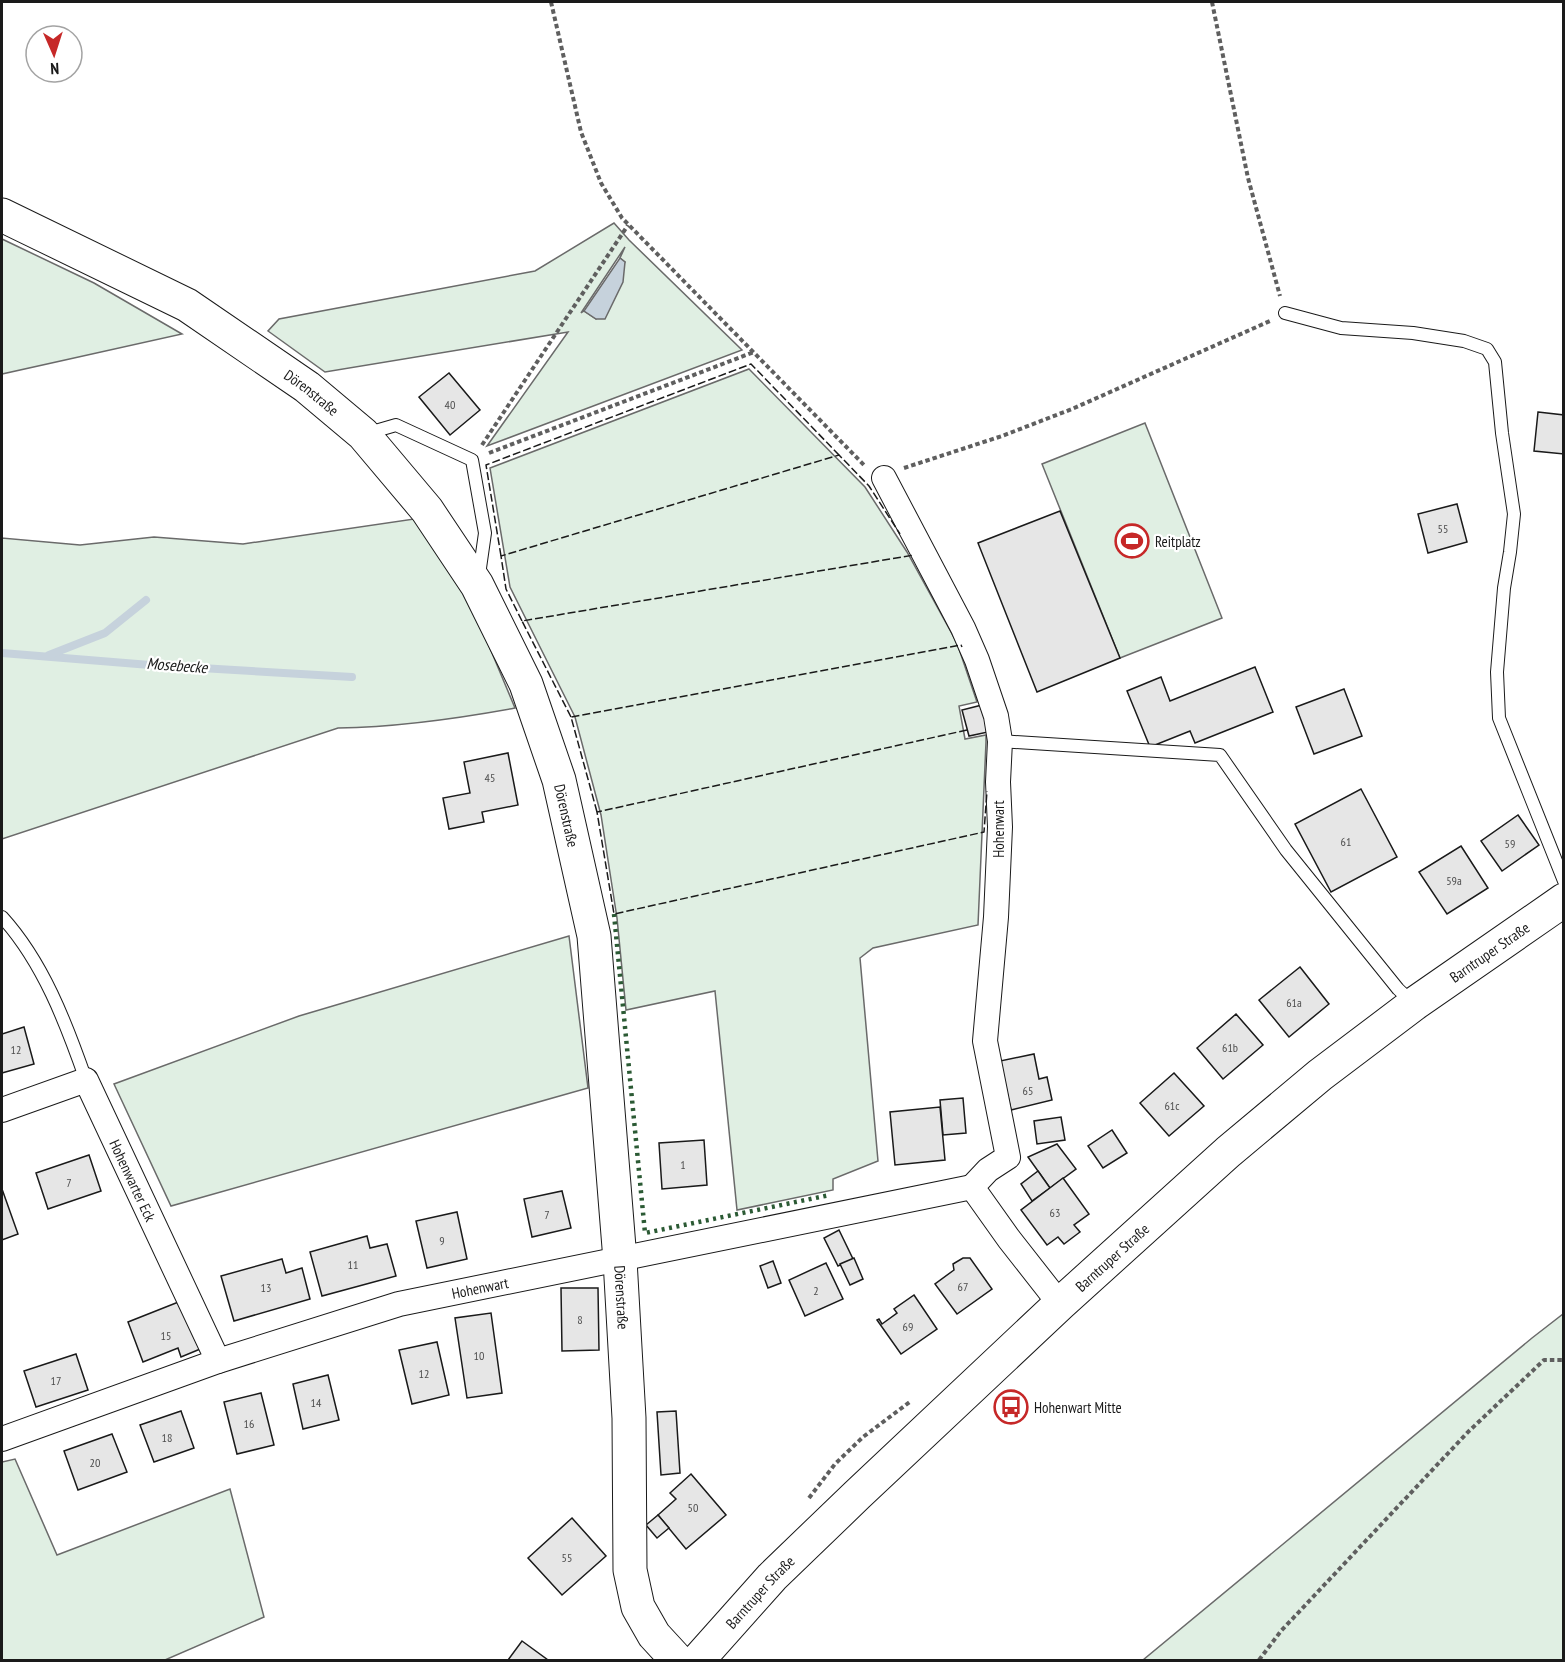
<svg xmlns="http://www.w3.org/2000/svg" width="1565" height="1662" font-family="'PT Sans Narrow',sans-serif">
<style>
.green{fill:#e0efe3;stroke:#6a6a6a;stroke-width:1.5;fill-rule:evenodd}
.water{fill:#c6d2dc;stroke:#6a6a6a;stroke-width:1.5}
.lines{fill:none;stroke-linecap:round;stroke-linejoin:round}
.stream{stroke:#c6d2dc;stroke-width:8}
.building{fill:#e6e6e6;stroke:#1a1a1a;stroke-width:1.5}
.lane-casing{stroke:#1a1a1a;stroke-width:14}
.street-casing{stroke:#1a1a1a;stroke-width:26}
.secondary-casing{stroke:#1a1a1a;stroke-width:35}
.path{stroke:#5f5f5f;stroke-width:4;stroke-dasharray:4.5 3;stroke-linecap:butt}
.lane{stroke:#fff;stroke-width:12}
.street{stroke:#fff;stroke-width:24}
.secondary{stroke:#fff;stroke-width:33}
.hedge{stroke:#2b5a34;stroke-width:4.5;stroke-dasharray:3 4.5;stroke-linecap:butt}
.fence{stroke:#1a1a1a;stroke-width:1.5;stroke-dasharray:8 3;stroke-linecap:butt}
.labels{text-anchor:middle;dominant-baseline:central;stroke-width:4.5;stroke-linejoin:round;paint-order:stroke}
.number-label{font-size:12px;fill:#4d4d4d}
.street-label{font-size:15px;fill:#1a1a1a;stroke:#fff}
.poi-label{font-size:15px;fill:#1a1a1a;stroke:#fff;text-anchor:start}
.water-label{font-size:16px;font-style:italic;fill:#1a1a1a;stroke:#fff}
</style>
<rect width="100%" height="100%" fill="#fff"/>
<!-- green -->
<g class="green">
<path d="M614,223L629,240L742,350L487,446L568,332L325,372L268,331L279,319L535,271ZM625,247L620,258L625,262L596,319L584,311L581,313Z"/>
<path d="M2,239L94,283L182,334L2,374Z"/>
<path d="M749,369L865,487L907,552L957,643L977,702L959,706L965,739L986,735V742L978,925L873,948L860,958L878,1161L833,1179V1190L737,1210L715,991L626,1010L617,918L601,815L575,717L510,587L490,468Z"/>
<path d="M1145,423L1222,618L1120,658L1042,464Z"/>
<path d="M414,519L474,610L515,708C455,719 398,727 338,728L2,839V538L80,545L154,537L243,544Z"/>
<path d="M569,936L588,1088L171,1206L114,1084L299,1016Z"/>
<path d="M1563,1314V1660H1143L1532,1338Z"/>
<path d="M15,1459L57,1555L230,1489L264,1617L165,1660H2V1462Z"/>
</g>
<!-- water -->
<path class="water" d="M620,258L625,262L623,282L605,319H596L584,311Z"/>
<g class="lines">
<!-- stream -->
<g class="stream">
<path d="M2,653L150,665L352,677"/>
<path d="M49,655L105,633L146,600"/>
</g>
</g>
<!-- building -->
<g class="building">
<path d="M449,373L480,410L450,435L419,397Z"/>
<path d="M1538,412L1564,415V454L1534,451Z"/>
<path d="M1457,504L1467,542L1428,553L1418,514Z"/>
<path d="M1060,511L1120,658L1037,692L978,543Z"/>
<path d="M1255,667L1273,712L1195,743L1190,731L1150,747L1127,691L1161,677L1170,701Z"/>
<path d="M1344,689L1362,736L1314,754L1296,707Z"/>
<path d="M982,705L988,732L969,736L962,710Z"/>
<path d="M508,753L518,805L482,812L484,822L449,829L443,798L470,793L464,762Z"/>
<path d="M1361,789L1397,857L1331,892L1295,824Z"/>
<path d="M1518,815L1539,845L1502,871L1481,841Z"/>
<path d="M1461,846L1488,888L1447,914L1419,872Z"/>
<path d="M1300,967L1329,1004L1289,1037L1259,1000Z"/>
<path d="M1236,1014L1263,1045L1223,1079L1197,1048Z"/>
<path d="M24,1027L34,1064L2,1073V1034Z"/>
<path d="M1034,1054L1039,1079L1047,1077L1052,1100L1011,1110L1000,1061Z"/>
<path d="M1174,1073L1204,1106L1169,1136L1140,1103Z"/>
<path d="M963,1098L966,1133L943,1135L940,1100Z"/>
<path d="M940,1107L945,1160L895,1165L890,1112Z"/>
<path d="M1061,1117L1065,1140L1037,1144L1034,1121Z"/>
<path d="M1112,1130L1127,1153L1103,1168L1088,1146Z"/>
<path d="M704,1140L707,1185L662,1189L659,1143Z"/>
<path d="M1057,1144L1076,1169L1050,1188L1028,1157Z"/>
<path d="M89,1155L101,1191L48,1209L36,1173Z"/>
<path d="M1038,1171L1050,1188L1032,1201L1021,1184Z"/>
<path d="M1063,1178L1089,1214L1074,1225L1080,1232L1064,1244L1058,1237L1047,1245L1021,1210Z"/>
<path d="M2,1189L18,1234L2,1240Z"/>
<path d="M562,1191L571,1228L532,1237L524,1199Z"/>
<path d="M457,1212L467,1259L427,1268L416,1221Z"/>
<path d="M839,1230L853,1259L838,1266L824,1238Z"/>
<path d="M367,1236L370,1248L387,1244L396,1276L322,1296L310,1252Z"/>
<path d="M854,1258L863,1279L850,1285L840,1264Z"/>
<path d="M963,1258H970L992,1289L957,1314L935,1284L954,1270L953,1264Z"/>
<path d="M282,1259L286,1273L302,1268L310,1299L234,1321L221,1276Z"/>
<path d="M773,1261L781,1283L768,1288L760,1266Z"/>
<path d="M826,1263L843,1299L805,1316L789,1280Z"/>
<path d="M561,1288H598L599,1350L562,1351Z"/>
<path d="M914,1295L937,1329L901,1354L877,1320L879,1319L882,1324L897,1313L894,1309Z"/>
<path d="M186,1299L205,1347L181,1357L178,1348L143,1362L128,1322Z"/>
<path d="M491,1313L502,1393L467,1398L455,1318Z"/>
<path d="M437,1342L449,1395L412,1404L399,1350Z"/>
<path d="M76,1354L88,1390L36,1407L24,1371Z"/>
<path d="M328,1375L339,1420L303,1429L293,1384Z"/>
<path d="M261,1393L274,1445L237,1454L224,1402Z"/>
<path d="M181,1411L194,1448L154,1462L140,1425Z"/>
<path d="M676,1411L680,1473L661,1475L657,1412Z"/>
<path d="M112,1434L127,1472L78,1490L64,1451Z"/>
<path d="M691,1474L726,1515L686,1549L658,1515L676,1499L670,1493Z"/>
<path d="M658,1515L669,1528L657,1538L646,1525Z"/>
<path d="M572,1518L606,1556L562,1595L528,1558Z"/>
<path d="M522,1641L548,1660H508Z"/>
</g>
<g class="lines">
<!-- lane casing -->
<g class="lane-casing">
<g id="lane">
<path d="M1285,313L1341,328L1413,333L1464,341L1487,349L1495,362L1502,433L1514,514L1510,552L1504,588L1497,672L1499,718L1564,881"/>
<path d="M365,434L396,425L472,460L485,533L479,575"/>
<path d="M1000,741L1220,755L1286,850L1398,989L1413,1003"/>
<path d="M2,917C43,962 66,1023 86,1080"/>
</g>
</g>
<!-- street casing -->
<g class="street-casing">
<g id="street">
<path d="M884,478L963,628L977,660L996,716L1000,741L998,782L1000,827L996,917L985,1041L1008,1157L988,1170L972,1187L1009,1239L1060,1304"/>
<path id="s1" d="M2,1110L86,1080L218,1361"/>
<path id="s2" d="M2,1439L218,1361L399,1304L972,1187"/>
</g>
</g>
<!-- secondary casing -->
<g class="secondary-casing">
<g id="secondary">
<path id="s3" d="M2,215L187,305L307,387L363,434L427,510L477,585L526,684L559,780L594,936L620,1260L629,1418L630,1570L638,1607L654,1635L677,1660"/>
<path id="s4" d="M698,1660L772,1577L857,1495L1060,1304L1228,1152L1320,1075L1414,1004L1564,900"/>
</g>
</g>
<!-- path -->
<g class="path">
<path d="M551,2L581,132L601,183L622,218L864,465"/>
<path d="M1212,2L1248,178L1280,296"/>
<path d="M482,445L628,225"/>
<path d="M489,453L754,352"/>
<path d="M904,468L1002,436L1072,409L1270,321"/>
<path d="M809,1498L835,1464L863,1437L911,1401"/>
<path d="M1259,1660L1281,1631L1468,1432L1544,1360H1564"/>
</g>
<!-- lane -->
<use href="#lane" class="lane"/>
<!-- street -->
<use href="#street" class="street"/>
<!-- secondary -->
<use href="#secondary" class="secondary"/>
<!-- hedge -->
<path class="hedge" d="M614,914L645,1233L830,1195"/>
<!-- fence -->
<g class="fence">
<path d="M501,556L486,465L751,364L839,455"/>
<path d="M522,621L506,589L501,556L839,455L869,486L900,534"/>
<path d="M571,717L522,621L914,555"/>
<path d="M967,730L597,812L614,914L984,832L987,791"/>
<path d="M597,812L571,717L961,645L962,647"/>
</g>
</g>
<!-- icons -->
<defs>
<g id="stadium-ring" transform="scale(1.725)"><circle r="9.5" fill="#fff" stroke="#c62828" stroke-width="1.5"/><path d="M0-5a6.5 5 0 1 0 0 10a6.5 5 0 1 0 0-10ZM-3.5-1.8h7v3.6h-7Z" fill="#c62828"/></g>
<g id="bus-ring" transform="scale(1.725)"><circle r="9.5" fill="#fff" stroke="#c62828" stroke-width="1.5"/><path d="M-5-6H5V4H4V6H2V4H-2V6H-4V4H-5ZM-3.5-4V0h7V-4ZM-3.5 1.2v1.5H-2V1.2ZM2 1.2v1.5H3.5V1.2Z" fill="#c62828"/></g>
</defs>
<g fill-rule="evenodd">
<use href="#stadium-ring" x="1132" y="541"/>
<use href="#bus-ring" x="1011" y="1407"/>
</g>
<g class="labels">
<!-- number labels -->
<g class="number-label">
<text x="450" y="404">40</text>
<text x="1443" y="528">55</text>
<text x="490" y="777">45</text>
<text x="1346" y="841">61</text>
<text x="1510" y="843">59</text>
<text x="1454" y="880">59a</text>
<text x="1294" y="1002">61a</text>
<text x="1230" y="1047">61b</text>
<text x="16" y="1049">12</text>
<text x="1028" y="1090">65</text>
<text x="1172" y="1105">61c</text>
<text x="683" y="1164">1</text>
<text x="69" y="1182">7</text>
<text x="1055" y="1212">63</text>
<text x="547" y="1214">7</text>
<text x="442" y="1240">9</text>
<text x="353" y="1264">11</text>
<text x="963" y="1286">67</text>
<text x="266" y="1287">13</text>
<text x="816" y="1290">2</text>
<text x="580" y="1319">8</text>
<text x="908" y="1326">69</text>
<text x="166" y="1335">15</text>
<text x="479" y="1355">10</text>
<text x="424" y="1373">12</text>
<text x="56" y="1380">17</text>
<text x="316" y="1402">14</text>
<text x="249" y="1423">16</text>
<text x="167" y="1437">18</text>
<text x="95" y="1462">20</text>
<text x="693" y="1507">50</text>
<text x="567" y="1557">55</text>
</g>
<!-- street labels -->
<g class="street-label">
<text stroke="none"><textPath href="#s3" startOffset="358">Dörenstraße</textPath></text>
<text stroke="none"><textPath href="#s3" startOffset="862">Dörenstraße</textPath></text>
<text transform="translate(998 829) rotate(-90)">Hohenwart</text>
<text stroke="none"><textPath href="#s4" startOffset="1064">Barntruper Straße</textPath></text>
<text stroke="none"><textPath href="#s1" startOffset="200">Hohenwarter Eck</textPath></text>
<text stroke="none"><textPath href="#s4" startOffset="578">Barntruper Straße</textPath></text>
<text stroke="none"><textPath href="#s2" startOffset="502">Hohenwart</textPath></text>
<text stroke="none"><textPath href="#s3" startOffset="1348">Dörenstraße</textPath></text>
<text stroke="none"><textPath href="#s4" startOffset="92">Barntruper Straße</textPath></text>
</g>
<!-- poi labels -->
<g class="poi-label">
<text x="1155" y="541">Reitplatz</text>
<text x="1034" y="1407">Hohenwart Mitte</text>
</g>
<!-- water labels -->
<g class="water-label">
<text transform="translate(177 665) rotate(4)">Mosebecke</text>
</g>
</g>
<!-- border -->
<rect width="1565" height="1662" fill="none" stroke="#1a1a1a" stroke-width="6"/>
<!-- north arrow -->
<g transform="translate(54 54) rotate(177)"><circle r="28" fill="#ffffff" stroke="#a3a3a3" stroke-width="1.5"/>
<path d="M0-4.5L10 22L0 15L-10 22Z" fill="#c62828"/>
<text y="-9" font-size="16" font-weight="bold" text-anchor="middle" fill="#1a1a1a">N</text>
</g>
</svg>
